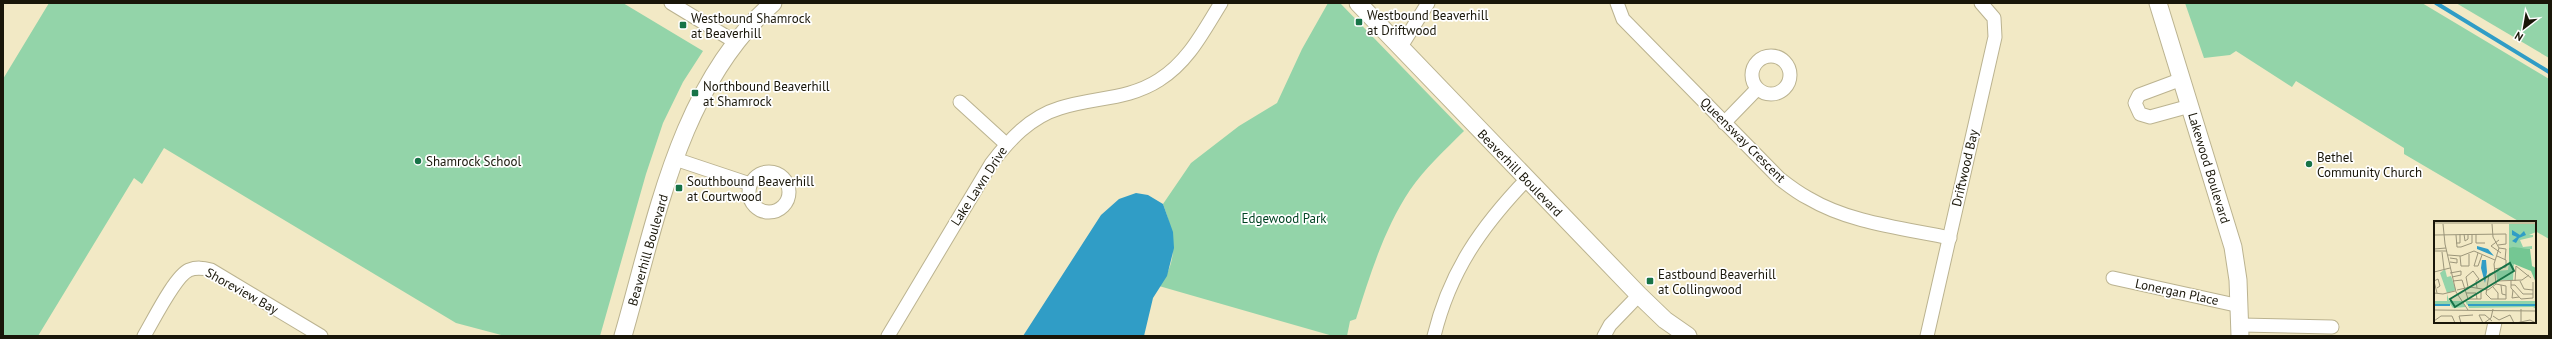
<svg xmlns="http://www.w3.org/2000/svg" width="2552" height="339" font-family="'PT Sans',sans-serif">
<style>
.green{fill:#93d4a9}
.water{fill:#309dc6}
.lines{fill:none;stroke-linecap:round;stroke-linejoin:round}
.stream{stroke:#309dc6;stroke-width:4}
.minor-casing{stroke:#bbb390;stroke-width:15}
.tertiary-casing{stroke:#bbb390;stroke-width:19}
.minor{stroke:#fff;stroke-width:13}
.tertiary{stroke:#fff;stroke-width:17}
.poi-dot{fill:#177347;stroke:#fff;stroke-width:1.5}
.labels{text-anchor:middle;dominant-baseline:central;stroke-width:3.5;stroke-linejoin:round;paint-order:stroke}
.poi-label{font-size:13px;fill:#191609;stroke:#fff;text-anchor:start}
.street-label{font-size:13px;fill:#191609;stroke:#fff}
.park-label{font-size:13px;fill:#004423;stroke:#fff}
.inset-river{fill:none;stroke:#309dc6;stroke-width:2}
.inset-road{fill:none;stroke:#9b957a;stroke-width:1}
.view{fill:#177347;fill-opacity:0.15;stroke:#177347;stroke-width:2}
.inset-edge{fill:none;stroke:#191609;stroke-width:2}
</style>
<rect width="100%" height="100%" fill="#f2e9c5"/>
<!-- green -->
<g class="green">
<path d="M49,3H623L703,51L683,82L663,123L646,174L600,336H505L456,323L164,148L142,184L134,178L38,336H3V79Z"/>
<path d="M1328,3H1340L1464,131C1445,150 1425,168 1410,190C1384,229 1370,275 1356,319L1350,321L1347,336H1333L1159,286C1180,259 1174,234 1163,204L1191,163L1239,126L1277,103L1302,49Z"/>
<path d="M2185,3H2422L2549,79V239L2535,231V222H2520L2404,154V148L2296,81L2292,87L2236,51L2230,55L2204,58Z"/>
<path d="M2456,3H2549V58Z"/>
</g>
<!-- water -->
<path class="water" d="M1136,193L1148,195L1163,204L1173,232L1174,248L1167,276L1153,298L1144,336H1023L1101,215L1119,199Z"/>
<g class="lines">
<!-- stream -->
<path class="stream" d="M2436,3L2549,72"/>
<!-- minor casing -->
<g class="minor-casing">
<g id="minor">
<path d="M671,3L737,43"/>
<path d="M1617,3L1623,19L1780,179C1789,186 1798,193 1808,198C1850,223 1902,228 1950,238"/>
<path d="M1400,48L1428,3"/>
<circle cx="1771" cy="75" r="19"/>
<path d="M2182,79L2139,95L2135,103L2140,114L2150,117L2190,106"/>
<path d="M960,102L1006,144"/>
<path d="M1724,123L1757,89"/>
<path d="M675,159L750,184"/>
<circle cx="769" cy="192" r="20"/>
<path d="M2113,278L2240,306"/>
<path d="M2241,325L2332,327"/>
<path d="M144,336C153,321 175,276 189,270C197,267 203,268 211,270L321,336"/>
<path d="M888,336L991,164C1009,140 1030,117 1060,108C1094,97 1128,100 1159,80C1188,62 1203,32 1221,3"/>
<path d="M1434,336C1450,271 1481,227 1527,179"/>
<path d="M1604,336L1610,325L1639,295"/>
<path d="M1927,336L1995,37L1994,18L1981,3"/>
<path d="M2492,336L2495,322"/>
</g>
</g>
<!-- tertiary casing -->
<g class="tertiary-casing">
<g id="tertiary">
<path d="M1358,3L1639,295L1665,320L1688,336"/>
<path d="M2158,3L2233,247L2238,280L2240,336"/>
<path d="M623,336C656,222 679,85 773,3"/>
</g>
</g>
<!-- minor -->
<use href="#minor" class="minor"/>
<!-- tertiary -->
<use href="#tertiary" class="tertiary"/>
</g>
<!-- markers -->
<g class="poi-dot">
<rect x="1355" y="18" width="8" height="8" rx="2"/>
<rect x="679" y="21" width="8" height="8" rx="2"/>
<rect x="691" y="89" width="8" height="8" rx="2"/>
<circle cx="418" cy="161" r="4"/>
<circle cx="2309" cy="164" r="4"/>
<rect x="675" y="184" width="8" height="8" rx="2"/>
<rect x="1646" y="277" width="8" height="8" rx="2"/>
</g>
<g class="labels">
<!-- poi labels -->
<g class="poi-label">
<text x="1367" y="15">Westbound Beaverhill<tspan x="1367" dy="15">at Driftwood</tspan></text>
<text x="691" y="18">Westbound Shamrock<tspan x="691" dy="15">at Beaverhill</tspan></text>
<text x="703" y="86">Northbound Beaverhill<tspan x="703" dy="15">at Shamrock</tspan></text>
<text x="2317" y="157">Bethel<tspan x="2317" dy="15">Community Church</tspan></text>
<text x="426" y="161">Shamrock School</text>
<text x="687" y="181">Southbound Beaverhill<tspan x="687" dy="15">at Courtwood</tspan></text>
<text x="1658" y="274">Eastbound Beaverhill<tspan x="1658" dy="15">at Collingwood</tspan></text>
</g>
<!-- street labels -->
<g class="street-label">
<text transform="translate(1743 140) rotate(45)">Queensway Crescent</text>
<text transform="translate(1965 168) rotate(-77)">Driftwood Bay</text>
<text transform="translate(2209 168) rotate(73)">Lakewood Boulevard</text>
<text transform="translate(1520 173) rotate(46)">Beaverhill Boulevard</text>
<text transform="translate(979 186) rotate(-57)">Lake Lawn Drive</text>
<text transform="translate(648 250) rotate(-74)">Beaverhill Boulevard</text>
<text transform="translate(242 291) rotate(29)">Shoreview Bay</text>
<text transform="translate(2177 292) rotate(12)">Lonergan Place</text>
</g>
<!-- park labels -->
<g class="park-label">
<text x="1284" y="218">Edgewood Park</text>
</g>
</g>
<!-- overview -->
<g transform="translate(2434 221)">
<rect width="102" height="102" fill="#f2e9c5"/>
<path d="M75,3H102V11L95,14H99V16L86,19L89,26L98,25V28L75,27ZM75,41L80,42L79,59H63L62,50L74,49ZM11,48L13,56L17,55L22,69L13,72L6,52ZM13,73L15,80H28L32,86L19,87L16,83H0V80H13ZM31,80H102V84H33ZM34,84H102V88L99,86L35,87Z" fill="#93d4a9"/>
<path d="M79,26L96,28L98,45L102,47V62L97,50L75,41V27Z" fill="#74c793"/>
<path d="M78,9L86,14L90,10L92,14L85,17L82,22L78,20L83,16L78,14ZM43,25L54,28L60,35L43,28ZM52,39L53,51L51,62L47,47L48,39Z" fill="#309dc6"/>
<path class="inset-river" d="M0,84H16M34,84H102"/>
<path class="inset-road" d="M0,2H102M9,3L11,23L22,71M30,13L31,20L34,18V13M42,13V22H51M0,14L72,13V23L64,24M22,14L23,26H27L38,22V13M65,19L57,25L67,32M22,22H26V13M65,27L72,28L71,39M0,28L12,27M0,30H13M8,31L10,48M44,32L40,45H44L48,34M14,34L27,35L40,30L61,39M26,35L27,45H35V33M16,37L23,38V42L16,41M60,48L72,46V39L63,35M0,51L16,47M61,51L55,53L52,73L57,78H72V65L62,63M16,52L27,50V54L18,56M0,60L4,58L6,65L3,67M0,60L3,72M19,60L28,59L34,78H47V69M63,60L88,59L95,54M77,60V67L87,78L99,77V61M81,60L82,45L97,57M86,60L90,68L99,69M67,64L68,73L72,74M77,64H81L89,73H99M34,66L32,56L39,50L45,58L42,60L43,67M59,66L64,72V78M23,69L36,66L54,69L62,63L60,43L65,27L59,16L58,3M79,69L78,77L85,76M22,71L34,89M0,72L9,73L21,70M32,72H42L43,78M87,88V102M0,89L102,90M59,95L65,99L76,94L80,102M0,100L7,95H18L21,102M27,102L25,95L39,94M49,102L45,94H51L58,100M50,102L57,97L59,88M82,102L96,99L102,102"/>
<path class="view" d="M76,42L80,50L21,86L16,78Z"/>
<rect width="102" height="102" class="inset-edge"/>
</g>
<!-- border -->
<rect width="2552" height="339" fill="none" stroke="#191609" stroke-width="8"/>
<!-- north arrow -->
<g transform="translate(2524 28) rotate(211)" stroke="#ffffff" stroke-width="3" paint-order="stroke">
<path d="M0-3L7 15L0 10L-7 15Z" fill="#191609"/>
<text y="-6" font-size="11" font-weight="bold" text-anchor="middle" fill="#191609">N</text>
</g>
</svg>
